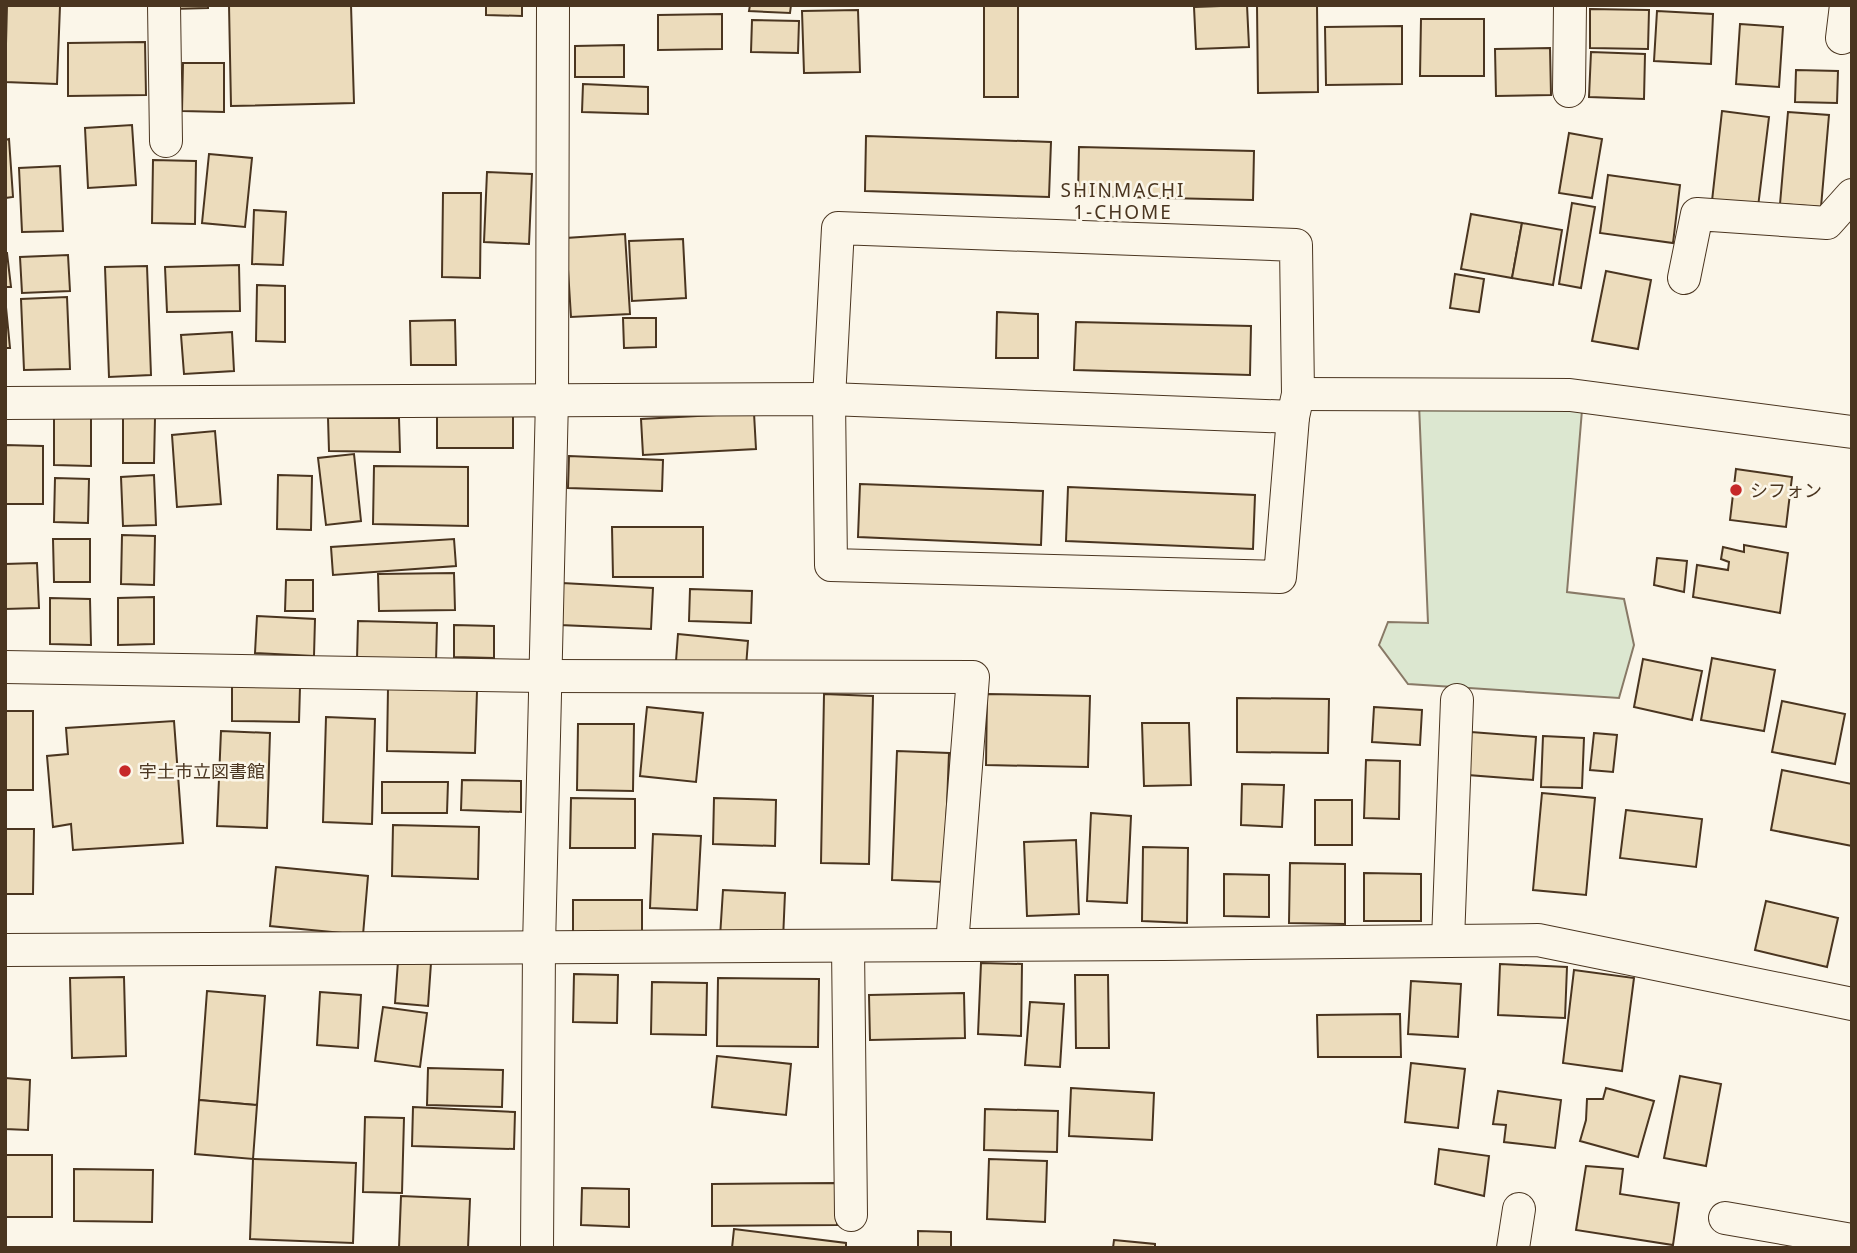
<svg xmlns="http://www.w3.org/2000/svg" width="1857" height="1253" font-family="'Noto Sans','Noto Sans JP',sans-serif">
<style>
.green{fill:#dce7d0;stroke:#887966;stroke-width:2}
.building{fill:#ecdcbc;stroke:#4a3520;stroke-width:2}
.lines{fill:none;stroke-linecap:round;stroke-linejoin:round}
.street-casing{stroke:#4a3520;stroke-width:34}
.street{stroke:#fbf6e9;stroke-width:32}
.poi-dot{fill:#c62828;stroke:#fbf6e9;stroke-width:2.5}
.labels{text-anchor:middle;dominant-baseline:central;stroke-width:5;stroke-linejoin:round;paint-order:stroke}
.poi-label{font-size:18px;fill:#4a3520;stroke:#fbf6e9;text-anchor:start}
.neighbourhood-label{font-size:19px;letter-spacing:2px;fill:#4a3520;stroke:#fbf6e9}
</style>
<rect width="100%" height="100%" fill="#fbf6e9"/>
<!-- green -->
<path class="green" d="M1419,404L1582,410L1567,592L1624,599L1634,645L1619,698L1408,684L1379,645L1388,622L1428,623Z"/>
<!-- building -->
<g class="building">
<path d="M7,5L60,6L57,84L5,82Z"/>
<path d="M172,5H208V8L172,9Z"/>
<path d="M229,5H351L354,103L231,106Z"/>
<path d="M486,5H522V16L486,15Z"/>
<path d="M750,5H791L790,13L749,11Z"/>
<rect x="984" y="5" width="34" height="92"/>
<path d="M1247,5L1249,47L1196,49L1194,7Z"/>
<path d="M1257,5H1317L1318,92L1258,93Z"/>
<path d="M1590,9L1649,10L1648,49L1590,48Z"/>
<path d="M858,10L860,72L804,73L802,11Z"/>
<path d="M1657,11L1713,14L1711,64L1654,61Z"/>
<path d="M722,14V49L658,50V15Z"/>
<path d="M1421,19H1484V76H1420Z"/>
<path d="M752,20L799,21L798,53L751,52Z"/>
<path d="M1740,24L1783,27L1779,87L1736,84Z"/>
<path d="M1402,26V84L1326,85L1325,27Z"/>
<path d="M145,42L146,95L68,96V43Z"/>
<path d="M624,45V77H575V46Z"/>
<path d="M1550,48L1551,95L1496,96L1495,49Z"/>
<path d="M1591,52L1645,54L1644,99L1589,97Z"/>
<path d="M183,63H224V112L182,111Z"/>
<path d="M1796,70L1838,71L1837,103L1795,102Z"/>
<path d="M583,84L648,87V114L582,112Z"/>
<path d="M1722,111L1769,117L1758,207L1712,201Z"/>
<path d="M1788,112L1829,115L1821,207L1780,204Z"/>
<path d="M132,125L136,185L88,188L85,128Z"/>
<path d="M1569,133L1602,139L1592,198L1559,193Z"/>
<path d="M866,136L1051,142L1049,197L865,191Z"/>
<path d="M9,139L13,197L5,198V140Z"/>
<path d="M1079,147L1254,151L1253,200L1078,196Z"/>
<path d="M209,154L252,158L245,227L202,223Z"/>
<path d="M153,160L196,161L195,224L152,223Z"/>
<path d="M60,166L63,231L22,232L19,168Z"/>
<path d="M487,172L532,174L529,244L484,242Z"/>
<path d="M1608,175L1680,185L1673,243L1600,233Z"/>
<path d="M443,193H481L480,278L442,277Z"/>
<path d="M1572,203L1595,207L1581,288L1559,284Z"/>
<path d="M254,210L286,212L283,265L252,264Z"/>
<path d="M1471,214L1522,223L1512,278L1461,269Z"/>
<path d="M1522,223L1562,230L1553,285L1512,278Z"/>
<path d="M625,234L630,314L571,317L566,238Z"/>
<path d="M683,239L686,298L632,301L629,241Z"/>
<path d="M5,253H7L11,287H5Z"/>
<path d="M68,255L70,291L22,293L20,257Z"/>
<path d="M239,265L240,311L167,312L165,267Z"/>
<path d="M147,266L151,375L109,377L105,267Z"/>
<path d="M1606,271L1651,280L1638,349L1592,341Z"/>
<path d="M1455,274L1484,279L1479,312L1450,308Z"/>
<path d="M257,285L285,286V342L256,341Z"/>
<path d="M5,297L10,348H5Z"/>
<path d="M67,297L70,369L24,370L21,299Z"/>
<path d="M997,312L1038,314V358H996Z"/>
<path d="M623,318H656V347L624,348Z"/>
<path d="M455,320L456,365H411L410,321Z"/>
<path d="M1076,322L1251,326L1250,375L1074,370Z"/>
<path d="M232,332L234,371L184,374L181,335Z"/>
<path d="M513,410V448H437V411Z"/>
<path d="M754,413L756,449L643,455L641,419Z"/>
<path d="M54,415H91V466L54,465Z"/>
<path d="M123,417L155,418L154,463H123Z"/>
<path d="M328,418H399L400,452L329,451Z"/>
<path d="M215,431L221,504L177,507L172,435Z"/>
<path d="M5,445L43,446V504H5Z"/>
<path d="M354,454L361,521L326,525L318,458Z"/>
<path d="M569,456L663,460L662,491L568,488Z"/>
<path d="M374,466L468,467V526L373,524Z"/>
<path d="M1736,469L1792,477L1786,527L1730,520Z"/>
<path d="M154,475L156,525L123,526L121,477Z"/>
<path d="M278,475L312,476L311,530L277,529Z"/>
<path d="M55,478L89,479L88,523L54,522Z"/>
<path d="M860,484L1043,491L1041,545L858,537Z"/>
<path d="M1068,487L1255,495L1253,549L1066,541Z"/>
<path d="M612,527H703V577H613Z"/>
<path d="M122,535L155,536L154,585L121,584Z"/>
<path d="M53,539H90V582H54Z"/>
<path d="M454,539L456,566L333,575L331,547Z"/>
<path d="M1744,545L1788,553L1780,613L1693,597L1697,565L1728,570L1729,562L1721,559L1723,547L1744,552Z"/>
<path d="M1657,558L1687,561L1684,592L1654,585Z"/>
<path d="M37,563L39,608L5,609V564Z"/>
<path d="M454,573L455,610L379,611L378,574Z"/>
<path d="M286,580H313V611H285Z"/>
<path d="M562,583L653,588L651,629L560,625Z"/>
<path d="M690,589L752,591L751,623L689,621Z"/>
<path d="M154,597V644L118,645V598Z"/>
<path d="M50,598L90,599L91,645L50,644Z"/>
<path d="M257,616L315,619L314,656L255,653Z"/>
<path d="M358,621L437,623L436,662L357,660Z"/>
<path d="M454,625L494,626V658L454,657Z"/>
<path d="M678,634L748,641L746,667L676,661Z"/>
<path d="M1712,658L1775,670L1764,731L1701,720Z"/>
<path d="M1643,659L1702,671L1692,720L1634,707Z"/>
<path d="M232,686L300,687L299,722L232,721Z"/>
<path d="M388,688L477,691L475,753L387,751Z"/>
<path d="M824,694L873,696L869,864L821,863Z"/>
<path d="M987,694L1090,696L1088,767L986,765Z"/>
<path d="M1237,698L1329,699L1328,753L1237,752Z"/>
<path d="M1782,701L1845,714L1835,764L1772,752Z"/>
<path d="M647,707L703,713L696,782L640,776Z"/>
<path d="M1374,707L1422,710L1420,745L1372,742Z"/>
<rect x="5" y="711" width="28" height="79"/>
<path d="M326,717L375,719L372,824L323,822Z"/>
<path d="M174,721L183,843L73,850L71,824L53,827L47,756L68,754L66,728Z"/>
<path d="M1142,723H1189L1191,785L1144,786Z"/>
<path d="M578,724H634L633,791L577,790Z"/>
<path d="M221,731L270,733L267,828L217,826Z"/>
<path d="M1471,732L1536,737L1533,780L1468,775Z"/>
<path d="M1594,733L1617,735L1613,772L1590,770Z"/>
<path d="M1543,736L1584,738L1582,788L1541,787Z"/>
<path d="M897,751L949,753L944,882L892,880Z"/>
<path d="M1366,760L1400,761L1399,819L1364,818Z"/>
<path d="M1782,770L1852,784V846L1771,830Z"/>
<path d="M462,780L521,781V812L461,810Z"/>
<path d="M382,782H448L447,813H382Z"/>
<path d="M1242,784L1284,785L1282,827L1241,825Z"/>
<path d="M1542,793L1595,798L1586,895L1533,890Z"/>
<path d="M571,798L635,799V848H570Z"/>
<path d="M714,798L776,800L775,846L713,844Z"/>
<rect x="1315" y="800" width="37" height="45"/>
<path d="M1626,810L1702,819L1696,867L1620,858Z"/>
<path d="M1091,813L1131,816L1127,903L1087,901Z"/>
<path d="M393,825L479,827L478,879L392,876Z"/>
<path d="M5,829H34L33,894H5Z"/>
<path d="M653,834L701,836L697,910L650,908Z"/>
<path d="M1076,840L1079,914L1027,916L1024,842Z"/>
<path d="M1143,847L1188,848L1187,923L1142,921Z"/>
<path d="M1290,863L1345,864V924L1289,923Z"/>
<path d="M276,867L368,876L363,935L270,926Z"/>
<path d="M1364,873L1421,874V921H1364Z"/>
<path d="M1224,874L1269,875V917L1224,916Z"/>
<path d="M723,890L785,893L783,940L720,937Z"/>
<rect x="573" y="900" width="69" height="38"/>
<path d="M1766,901L1838,918L1827,967L1755,950Z"/>
<path d="M398,961L431,963L428,1006L395,1003Z"/>
<path d="M981,963L1022,964L1021,1036L978,1034Z"/>
<path d="M1500,964L1567,967L1565,1018L1498,1015Z"/>
<path d="M1574,970L1634,978L1622,1071L1563,1063Z"/>
<path d="M574,974L618,975L617,1023L573,1022Z"/>
<path d="M1075,975H1108L1109,1048H1076Z"/>
<path d="M124,977L126,1056L72,1058L70,978Z"/>
<path d="M718,978L819,979L818,1047L717,1046Z"/>
<path d="M1411,981L1461,984L1458,1037L1408,1034Z"/>
<path d="M652,982L707,983L706,1035L651,1034Z"/>
<path d="M207,991L265,996L257,1105L199,1100Z"/>
<path d="M320,992L361,995L358,1048L317,1045Z"/>
<path d="M964,993L965,1038L870,1040L869,995Z"/>
<path d="M1030,1002L1064,1004L1060,1067L1025,1065Z"/>
<path d="M383,1007L427,1013L420,1067L375,1061Z"/>
<path d="M1400,1014L1401,1057H1318L1317,1015Z"/>
<path d="M717,1056L791,1064L786,1115L712,1107Z"/>
<path d="M1411,1063L1465,1069L1458,1128L1405,1122Z"/>
<path d="M428,1068L503,1070L502,1107L427,1105Z"/>
<path d="M1680,1076L1721,1084L1706,1166L1664,1158Z"/>
<path d="M5,1078L30,1080L28,1130L5,1129Z"/>
<path d="M1071,1088L1154,1093L1152,1140L1069,1136Z"/>
<path d="M1606,1088L1654,1101L1638,1157L1580,1141L1586,1120L1587,1099H1603Z"/>
<path d="M1498,1091L1561,1100L1555,1148L1504,1142L1506,1125L1493,1124Z"/>
<path d="M199,1100L257,1105L253,1159L195,1154Z"/>
<path d="M413,1107L515,1112L514,1149L412,1146Z"/>
<path d="M985,1109L1058,1111L1057,1152L984,1150Z"/>
<path d="M365,1117L404,1118L402,1193L363,1192Z"/>
<path d="M1439,1149L1489,1156L1484,1196L1435,1184Z"/>
<rect x="5" y="1155" width="47" height="62"/>
<path d="M253,1159L356,1163L353,1243L250,1239Z"/>
<path d="M989,1159L1047,1161L1045,1222L987,1219Z"/>
<path d="M1586,1166L1623,1169L1620,1194L1679,1203L1673,1245L1576,1230Z"/>
<path d="M74,1169L153,1170L152,1222L74,1221Z"/>
<path d="M837,1183V1225L712,1226V1184Z"/>
<path d="M582,1188L629,1189V1227L581,1225Z"/>
<path d="M401,1196L470,1199L468,1248H399Z"/>
<path d="M734,1229L846,1243V1248H732Z"/>
<path d="M918,1231L951,1232V1248H918Z"/>
<path d="M1114,1240L1155,1244V1248H1113Z"/>
</g>
<g class="lines">
<!-- street casing -->
<g class="street-casing">
<g id="street">
<path d="M164,5L166,141"/>
<path d="M1842,38L1846,5"/>
<path d="M1569,91L1570,5"/>
<path d="M838,228L1296,245L1298,394L1293,417L1280,577L831,565L829,399Z"/>
<path d="M1684,278L1697,214L1827,223L1852,195"/>
<path d="M1298,394L1570,395L1852,432"/>
<path d="M5,403L829,399L1293,417"/>
<path d="M5,667L545,676L973,677L952,945"/>
<path d="M1448,941L1457,700"/>
<path d="M848,946L851,1215"/>
<path d="M5,950L1164,944L1538,940L1852,1004"/>
<path d="M1725,1218L1852,1240"/>
<path d="M537,1248L539,947L552,399L553,5"/>
<path d="M1513,1248L1519,1209"/>
</g>
</g>
<!-- street -->
<use href="#street" class="street"/>
</g>
<!-- markers -->
<g class="poi-dot">
<circle cx="1736" cy="490" r="7"/>
<circle cx="125" cy="771" r="7"/>
</g>
<g class="labels">
<!-- poi labels -->
<g class="poi-label">
<text x="1750" y="490">シフォン</text>
<text x="139" y="771">宇土市立図書館</text>
</g>
<!-- neighbourhood labels -->
<g class="neighbourhood-label">
<text x="1123" y="190">SHINMACHI<tspan x="1123" dy="22">1-CHOME</tspan></text>
</g>
</g>
<!-- border -->
<rect width="1857" height="1253" fill="none" stroke="#4a3520" stroke-width="14"/>
</svg>
